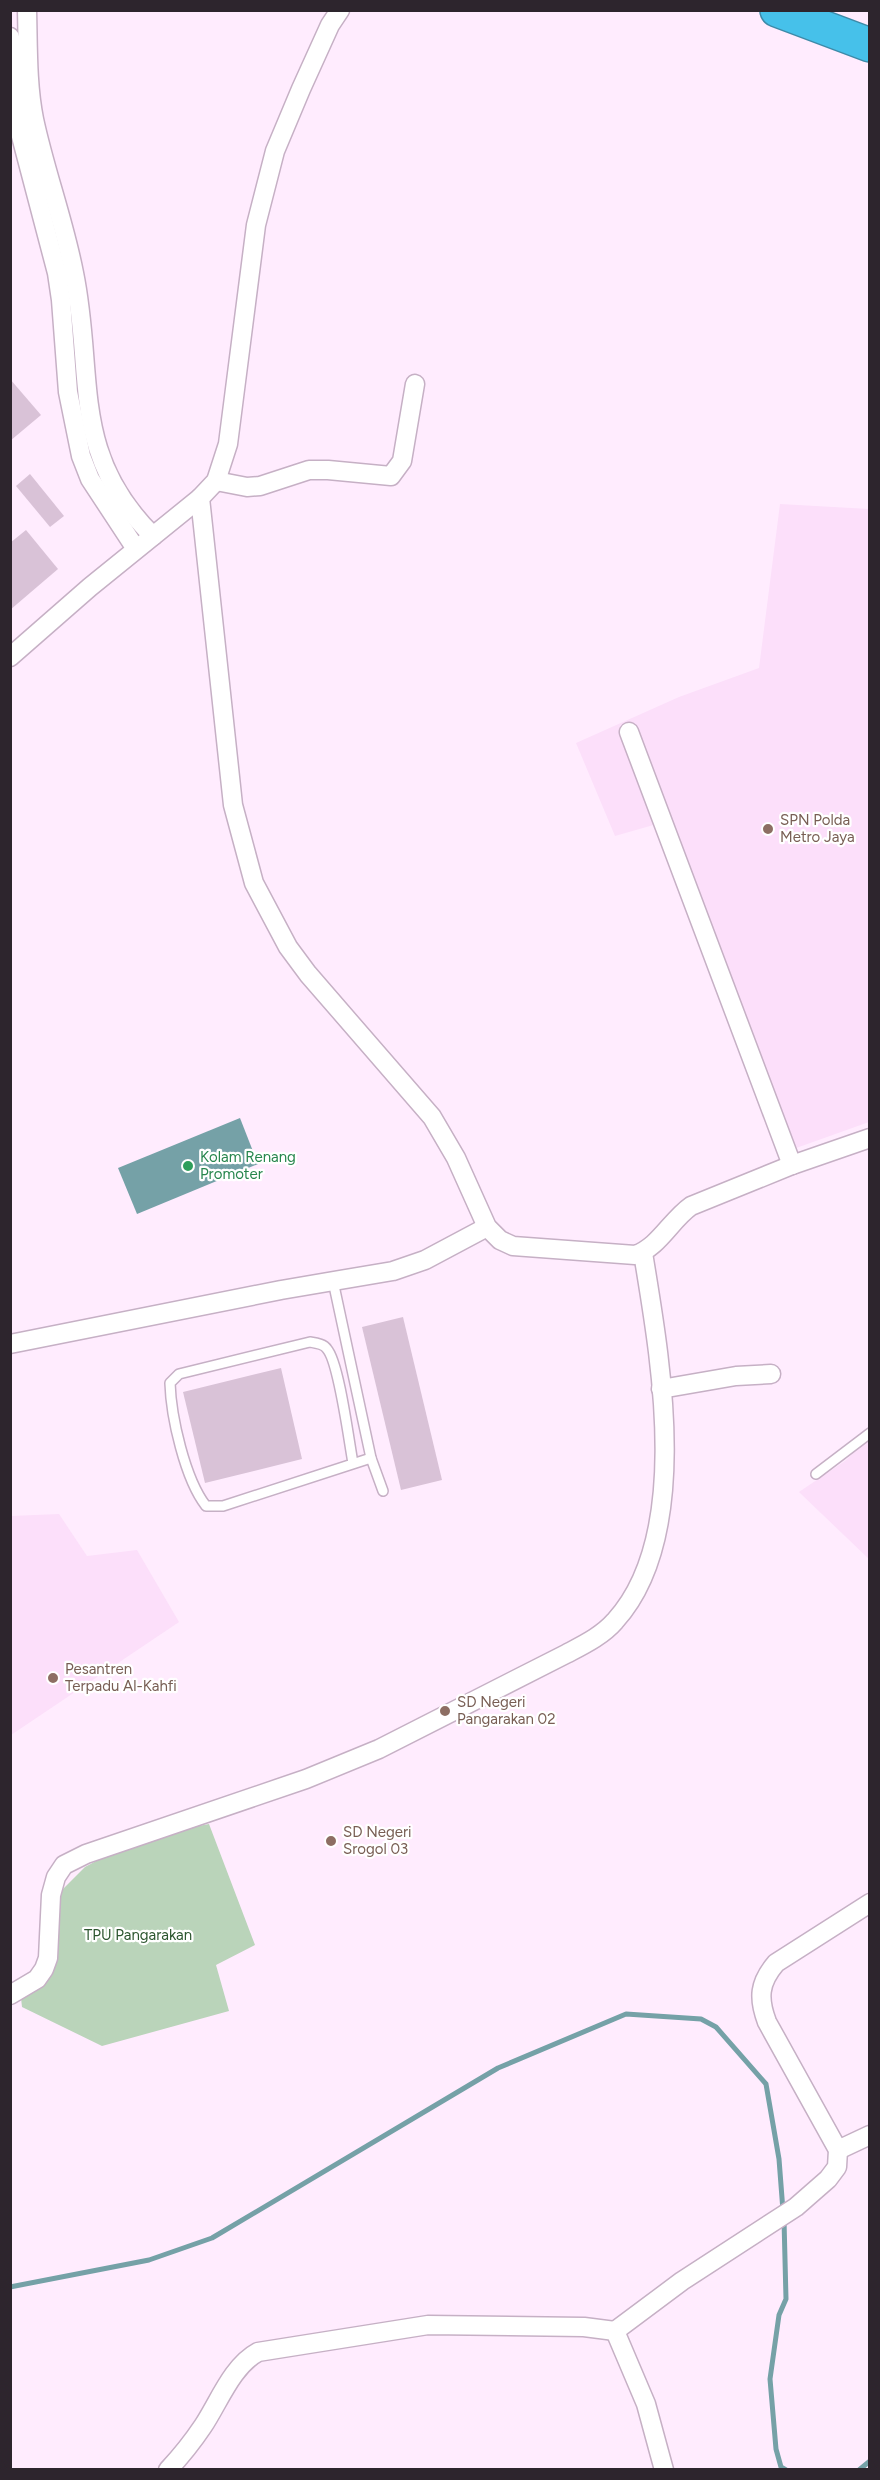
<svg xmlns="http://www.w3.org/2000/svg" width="880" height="2480" font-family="Figtree,sans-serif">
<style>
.built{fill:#fcdffa}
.green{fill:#bad4ba}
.water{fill:#75a1a7}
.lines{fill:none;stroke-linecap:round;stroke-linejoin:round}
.stream{stroke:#75a1a7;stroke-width:5}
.building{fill:#d9c2d7}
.lane-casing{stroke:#c6b0c5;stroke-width:12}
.street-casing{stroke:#c6b0c5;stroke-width:21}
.highway-casing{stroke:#3d8aa8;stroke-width:36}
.lane{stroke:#fff;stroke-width:9}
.street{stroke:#fff;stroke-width:18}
.highway{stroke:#46c1ea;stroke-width:33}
.education-dot{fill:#8d6e63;stroke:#fff;stroke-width:2}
.leisure-dot{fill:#2e9e5b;stroke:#fff;stroke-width:2}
.labels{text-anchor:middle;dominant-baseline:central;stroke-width:4.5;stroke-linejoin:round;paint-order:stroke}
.education-label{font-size:15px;fill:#785e54;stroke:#fff;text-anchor:start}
.leisure-label{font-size:15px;fill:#27864d;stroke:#fff;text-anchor:start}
.park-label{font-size:15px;fill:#2c562f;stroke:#fff}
</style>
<rect width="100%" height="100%" fill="#ffecfe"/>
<!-- built -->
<g class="built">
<path d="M780,504L869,509V1122L785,1152L664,822L615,836L576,743L679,697L759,668Z"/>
<path d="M869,1437V1559L799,1492L845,1461Z"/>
<path d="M59,1514L87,1556L137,1550L179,1622L11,1735V1516Z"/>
</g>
<!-- green -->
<path class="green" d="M209,1824L255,1945L216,1965L229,2011L102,2046L22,2007L21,1998L41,1973L51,1901L85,1867L141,1837Z"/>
<!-- water -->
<path class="water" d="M240,1118L258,1164L137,1214L118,1168Z"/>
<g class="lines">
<!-- stream -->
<g class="stream">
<path d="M784,2220L786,2299L779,2315L770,2379L776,2449L781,2467L786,2470"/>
<path d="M10,2287L149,2260L212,2238L498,2068L626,2014L701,2019L716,2027L766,2084L779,2159L783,2211"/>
<path d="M859,2470L870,2461"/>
</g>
</g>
<!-- building -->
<g class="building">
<path d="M10,379L41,415L10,441Z"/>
<path d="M30,474L64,516L50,527L16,486Z"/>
<path d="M26,530L58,569L10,610V543Z"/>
<path d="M403,1317L442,1480L401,1490L362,1327Z"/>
<path d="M281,1368L302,1459L205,1483L183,1392Z"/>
</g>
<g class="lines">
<!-- lane casing -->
<g class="lane-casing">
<g id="lane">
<path d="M333,1281L371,1458L383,1491"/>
<path d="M353,1463C349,1442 339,1362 327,1349C324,1344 316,1343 310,1342L179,1374L170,1383C171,1417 185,1479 206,1506H223L371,1458"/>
<path d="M816,1474L870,1433"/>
</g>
</g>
<!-- street casing -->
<g class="street-casing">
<g id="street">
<path d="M27,10C28,46 27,84 34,119C45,171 64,221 74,273C95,375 69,453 153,536"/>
<path d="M340,10L330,25L301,89L275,151L256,225L228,444L216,481L200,498L233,805L254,883L288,947L308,974L432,1117L456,1158L487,1227L500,1240L513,1246L635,1255C658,1248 671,1220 691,1206L792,1165L870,1138"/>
<path d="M10,37L17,121L57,273L61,300L68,392L81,456L90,479L136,549"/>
<path d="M216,481L247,487L260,486L309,470H328L391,476L402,461L415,384"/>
<path d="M10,657L90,587L200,498"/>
<path d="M629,732L792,1165"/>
<path d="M10,1344L281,1290L393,1271L425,1260L487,1227"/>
<path d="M661,1389L736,1376L771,1374"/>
<path d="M10,1995L37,1979L44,1969L48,1958L51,1895L56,1877L64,1865L86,1854L306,1779L379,1749L566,1654C583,1645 602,1636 615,1621C693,1535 660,1357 643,1253"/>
<path d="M838,2150L870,2135"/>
<path d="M168,2470C181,2456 193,2441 203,2426C219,2402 232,2366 258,2352L428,2325L584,2327L615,2331"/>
<path d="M664,2470L646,2404L615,2331L682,2281L796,2207L828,2179L837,2167L838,2150L767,2022C758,1998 759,1983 776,1963L870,1903"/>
</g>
</g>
<!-- highway casing -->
<g class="highway-casing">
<path id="highway" d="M777,10L870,45"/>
</g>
<!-- lane -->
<use href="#lane" class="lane"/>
<!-- street -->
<use href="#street" class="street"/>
<!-- highway -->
<use href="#highway" class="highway"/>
</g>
<!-- markers -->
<g class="education-dot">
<circle cx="768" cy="829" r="6"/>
<circle cx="53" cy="1678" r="6"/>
<circle cx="445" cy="1711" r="6"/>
<circle cx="331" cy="1841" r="6"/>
</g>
<circle class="leisure-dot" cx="188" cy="1166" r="6"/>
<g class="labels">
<!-- education labels -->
<g class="education-label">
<text x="780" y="820">SPN Polda<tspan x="780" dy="17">Metro Jaya</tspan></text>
<text x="65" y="1669">Pesantren<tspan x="65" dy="17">Terpadu Al-Kahfi</tspan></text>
<text x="457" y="1702">SD Negeri<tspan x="457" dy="17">Pangarakan 02</tspan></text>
<text x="343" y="1832">SD Negeri<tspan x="343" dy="17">Srogol 03</tspan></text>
</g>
<!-- leisure labels -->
<g class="leisure-label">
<text x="200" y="1157">Kolam Renang<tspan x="200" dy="17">Promoter</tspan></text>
</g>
<!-- park labels -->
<g class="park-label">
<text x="138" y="1935">TPU Pangarakan</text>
</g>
</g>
<!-- border -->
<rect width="880" height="2480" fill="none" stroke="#2d252d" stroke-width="24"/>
</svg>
